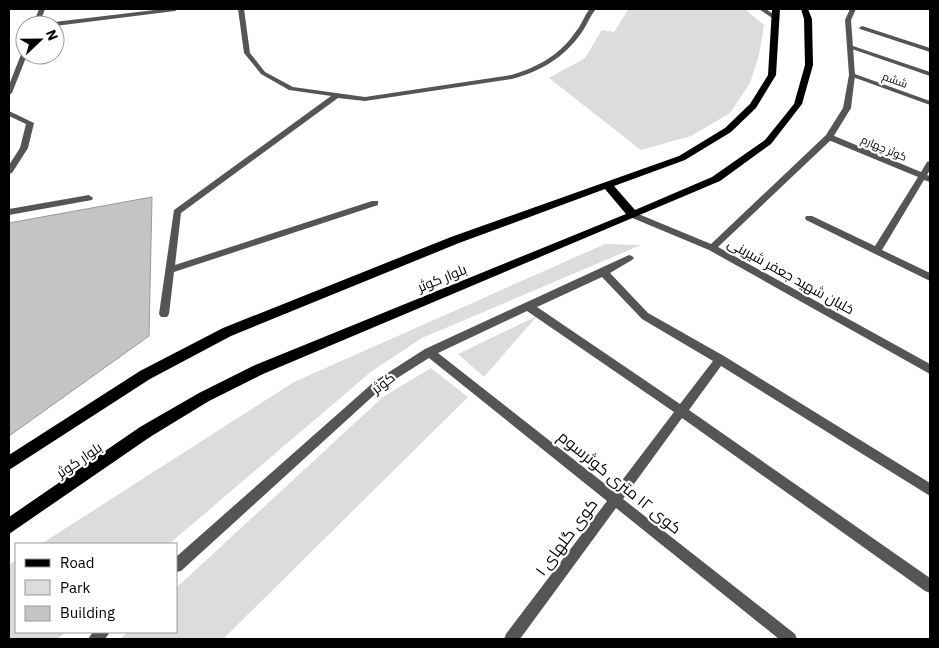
<svg xmlns="http://www.w3.org/2000/svg" width="939" height="648" font-family="'IBM Plex Sans',Cairo,sans-serif">
<style>
.green{fill:#dcdcdc}
.building{fill:#c4c4c4;stroke:#999}
.lines{fill:none;stroke-linecap:round;stroke-linejoin:round}
.minor{fill:#555;fill-rule:evenodd}
.tertiary{fill:#555;fill-rule:evenodd}
.primary{fill:#000;fill-rule:evenodd}
.labels{text-anchor:middle;dominant-baseline:central;stroke-width:4.5;stroke-linejoin:round;paint-order:stroke}
.far-street-label{font-size:11px;fill:#000;stroke:#fff}
.street-label{font-size:14px;fill:#000;stroke:#fff}
.near-street-label{font-size:16px;fill:#000;stroke:#fff}
</style>
<rect width="100%" height="100%" fill="#fff"/>
<!-- green -->
<g class="green">
<path d="M630,9H745L764,25L759,55L750,83L730,113L691,136L641,150L549,78L585,58L602,30L614,32L628,10Z"/>
<path d="M605,244L641,245L422,338L372,371L169,544H41L294,382Z"/>
<path d="M537,316L484,377L458,354Z"/>
<path d="M431,368L468,397L223,639H120L128,632H176V588L383,397Z"/>
<path d="M16,560V632H66L57,639H9V565Z"/>
</g>
<!-- building -->
<path class="building" d="M152,197L149,336L9,436V223Z"/>
<g class="lines">
<!-- minor -->
<g class="minor">
<path d="M39,9H45L39,25H33Z"/>
<path d="M163,9H178L175,11L55,26L43,25L46,23Z"/>
<path d="M238,9H244L250,53L265,72L293,87L365,97L511,75C539,67 561,54 577,30C582,24 584,16 589,10L596,9C590,16 587,25 582,32C564,58 541,71 512,79L365,101L338,98L181,213L175,265L372,201H378V205L174,272L169,314L167,317H161L159,314L174,210L331,96L289,90L261,74L244,53Z"/>
<path d="M862,26L930,48V52L860,29L859,28Z"/>
<path d="M849,46H853L930,72V76L849,48Z"/>
<path d="M25,50V55H27L12,93L9,95V85L22,52Z"/>
<path d="M852,73L930,101V105L850,76L849,75Z"/>
<path d="M9,111L34,123L28,148L12,173L9,174V165L20,148L26,124L9,116Z"/>
<path d="M826,135H832L921,172L927,162L930,161V170L927,175L930,176V182L924,180L882,250L930,273V281L806,220L805,218L806,216H812L875,246L918,177L826,139Z"/>
<path d="M89,195L93,198L92,200L9,215V209Z"/>
<path d="M629,255L632,256L634,258L632,260L610,273L648,313L724,356L930,483V496L721,366L689,410L930,578V593L925,591L682,418L623,499L795,634L797,639H779L616,508L520,639H504L506,634L607,501L429,358L383,387L181,571L176,572V557L375,381L425,349ZM602,277L642,319L713,361L680,404L537,307ZM527,311L674,412L614,491L438,353Z"/>
<path d="M93,632H110L105,639H88Z"/>
</g>
<!-- tertiary -->
<g class="tertiary">
<path d="M759,9H766L780,19L775,20Z"/>
<path d="M850,9H856L851,20L855,75L851,108L832,139L718,247L930,364V374L709,250L630,217L629,215L633,212L636,213L711,244L826,135L843,108L849,75L845,20Z"/>
</g>
<!-- primary -->
<path class="primary" d="M772,9H780L776,75L756,108L731,132L685,160L614,186L635,210L712,177L765,140L794,104L805,65L804,19L801,9H808L812,19L813,65L802,104L771,144L720,181L263,374L209,401L150,437L9,534V517L140,427L199,393L253,366L626,214L605,189L459,243L231,336L150,379L9,470V455L140,371L223,328L451,237L679,156L725,128L750,104L768,75Z"/>
</g>
<g class="labels">
<!-- far-street labels -->
<g class="far-street-label">
<text transform="translate(895 80) rotate(20)">ششم</text>
<text transform="translate(884 148) rotate(23)">کوثر چهارم</text>
</g>
<!-- street labels -->
<g class="street-label">
<text transform="translate(791 276) rotate(29)">خلبان شهید جعفر شیرینی</text>
<text transform="translate(442 278) rotate(-22)">بلوار کوثر</text>
<text transform="translate(383 383) rotate(-37)">کوثر</text>
<text transform="translate(79 460) rotate(-34)">بلوار کوثر</text>
</g>
<!-- near-street labels -->
<g class="near-street-label">
<text transform="translate(620 482) rotate(39)">کوی ۱۲ متری کوثرسوم</text>
<text transform="translate(566 537) rotate(-53)">کوی گلهای ۱</text>
</g>
</g>
<!-- border -->
<rect width="939" height="648" fill="none" stroke="#000000" stroke-width="20"/>
<!-- legend -->
<rect x="15" y="543" width="162" height="90" fill="#ffffff" stroke="#999999"/>
<rect x="25" y="559" width="25" height="8" fill="#000000" stroke="#999999"/>
<text x="60" y="568" font-size="15" fill="#000000">Road</text>
<rect x="25" y="580" width="25" height="15" fill="#dcdcdc" stroke="#999999"/>
<text x="60" y="593" font-size="15" fill="#000000">Park</text>
<rect x="25" y="606" width="25" height="15" fill="#c4c4c4" stroke="#999999"/>
<text x="60" y="618" font-size="15" fill="#000000">Building</text>
<!-- north arrow -->
<g transform="translate(40 40) rotate(68)"><circle r="24" fill="#ffffff" stroke="#999999"/>
<path d="M0-4L9 19L0 12L-9 19Z" fill="#000000"/>
<text y="-8" font-size="14" font-weight="bold" text-anchor="middle" fill="#000000">N</text>
</g>
</svg>
